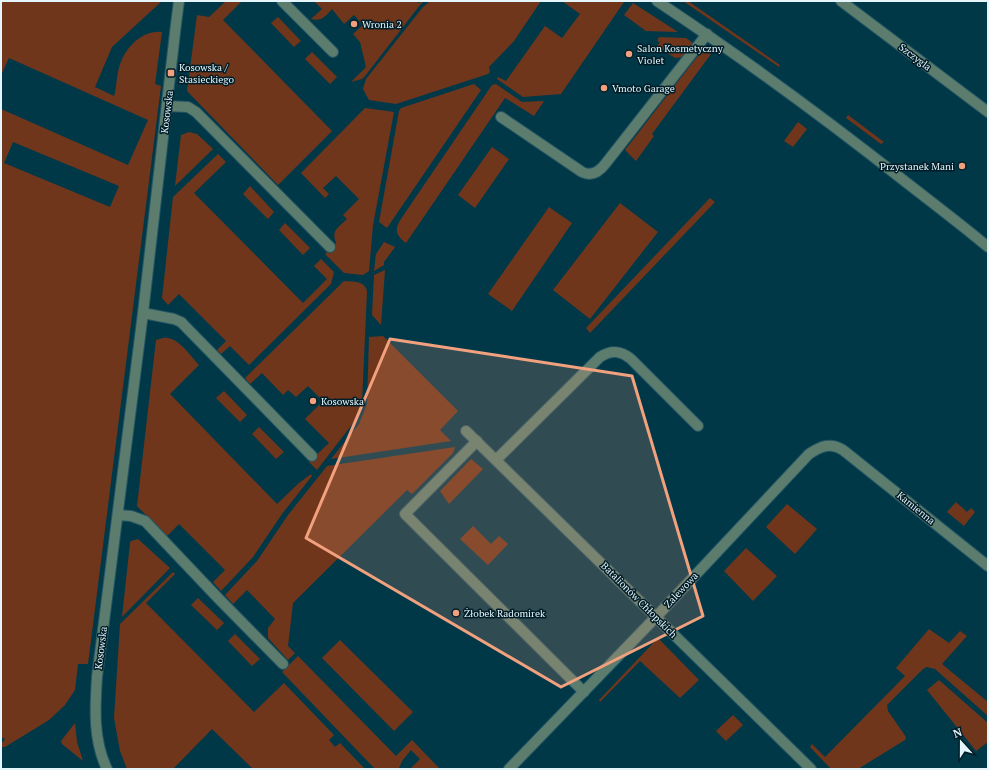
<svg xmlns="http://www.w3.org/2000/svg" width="989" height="770" font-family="'PT Serif',serif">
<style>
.green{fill:#70361b;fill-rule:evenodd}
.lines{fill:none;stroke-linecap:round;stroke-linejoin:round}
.minor-casing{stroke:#245665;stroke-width:12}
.minor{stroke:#5c7d6d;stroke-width:10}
.marked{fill:#f2a17e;fill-opacity:0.2;stroke:#f2a17e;stroke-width:3;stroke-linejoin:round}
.poi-dot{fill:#f2a17e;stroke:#001d27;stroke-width:1.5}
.labels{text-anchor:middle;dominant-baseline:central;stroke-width:3;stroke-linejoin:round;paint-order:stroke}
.poi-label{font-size:10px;fill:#e4f5fb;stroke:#001d27;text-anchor:start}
.street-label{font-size:10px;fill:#e4f5fb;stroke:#001d27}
</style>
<rect width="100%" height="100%" fill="#003848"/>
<!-- green -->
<g class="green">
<path d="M1,1H162L112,47L95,87L114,96C117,87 116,77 119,68C124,49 141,30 162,32L155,84L161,86L88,664H78L75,690L65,705L49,720L5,747H1V744L5,739L1,737V109L128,165L148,120L9,58L1,75ZM13,142L119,186L110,207L4,163Z"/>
<path d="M226,1H242L223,20L332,131L278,185L187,91L197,15L209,17Z"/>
<path d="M314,1H415L419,3L421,1H424L420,5L365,76L362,79L351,82L366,67L360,42L353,34L363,25L354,15L344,24L332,9C326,16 321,22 311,19L322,9Z"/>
<path d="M430,1H541L514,41L489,67L490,72L488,74L396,104L369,100L363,89L366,79L423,7Z"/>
<path d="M562,1L624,2L561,94L523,97L497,79L498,77L506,81L545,26L562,38L580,14Z"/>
<path d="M683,1H688L780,65L779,67Z"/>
<path d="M633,3L678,32L646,31L624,15Z"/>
<path d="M278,17L301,41L294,47L271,23Z"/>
<path d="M659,37L686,38L693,43L683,57L675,58L657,46L660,42L657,41Z"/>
<path d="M706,51L711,54L652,134L654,136L636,161L625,150L697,57Z"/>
<path d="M312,52L337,77L330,84L305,59Z"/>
<path d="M474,84L481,90L387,228L379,222L399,111L401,108Z"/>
<path d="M496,84L522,102L544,101L534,116L505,98L406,243C390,231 398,224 407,210L492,85Z"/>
<path d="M365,108L394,112L373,225L369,271L363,275L344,273L325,254L336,243C331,230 338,228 347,219L343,215L359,199L336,176L323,188L329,194L325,198L301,173Z"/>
<path d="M848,115L884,142L881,144L846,118Z"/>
<path d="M798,122L807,129L793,147L784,141Z"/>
<path d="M189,132L197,134L213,149L175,186L181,135Z"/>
<path d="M492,147L509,159L475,208L458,195Z"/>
<path d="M218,154L226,162L194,193L303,303L327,279L314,266L321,259L334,272L331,284L249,365L230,346L221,354L217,350L226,341L179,294L168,305L162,298L173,197Z"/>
<path d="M250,186L274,212L268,219L243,194Z"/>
<path d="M710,198L715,202L590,333L586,328Z"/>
<path d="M620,203L658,232L590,319L553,290Z"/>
<path d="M549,207L572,223L512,311L488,294Z"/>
<path d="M285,223L310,248L303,255L279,230Z"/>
<path d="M384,242L395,247L384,262V265L374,271L376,254Z"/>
<path d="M385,270L381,325L372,315L374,275Z"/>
<path d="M344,281C353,282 364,280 367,291L362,403L354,422L317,470L309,462L329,443L305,419L323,401L308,386L296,397L288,390L283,395L262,373L250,384L245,378Z"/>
<path d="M383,336L458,411L440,430L451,441L331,459L359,424L367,404L369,337Z"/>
<path d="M163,338C178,336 190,356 199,365L170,394L277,504L299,483L311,474L312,476L282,514L253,557L221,591L213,582L225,570L179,524L167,536L137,506L156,340Z"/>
<path d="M224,391L247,415L240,422L216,398Z"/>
<path d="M259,427L284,452L276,459L252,434Z"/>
<path d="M455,447L453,453L412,494L407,490L293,603L288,646L295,653L288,660L268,638V628L275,619L247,590L233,604L225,595L257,561L288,515L327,466Z"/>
<path d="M471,459L483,469L449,504L440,491Z"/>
<path d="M956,502L967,512L971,508L975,512L964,526L947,512Z"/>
<path d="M787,504L817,529L795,554L766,527Z"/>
<path d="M473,526L491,544L499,536L508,544L488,565L460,539Z"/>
<path d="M138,539L170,568L122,617L130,543L131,541Z"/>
<path d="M746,548L777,576L753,601L724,571Z"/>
<path d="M173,572L175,574L146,603L254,712L284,683L334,735L329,740L335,747L340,743L365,769H253L212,729L173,769H127L120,751L114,718L120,624Z"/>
<path d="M198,598L224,623L217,630L191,605Z"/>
<path d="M929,629L949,643L960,631L967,636L942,664L988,702V716L935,669L927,667L923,669L887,705L888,711L906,737L905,740L858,769H831L810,747L812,744L825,757L905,676L896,668Z"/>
<path d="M235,634L260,659L252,666L228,641Z"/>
<path d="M658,638L699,680L680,698L640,661L600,702L599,700Z"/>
<path d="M340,640L413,712L394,731L322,658Z"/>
<path d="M298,656L396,756L412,740L440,769H410L420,759L411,750L402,761L399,768L375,769L282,672Z"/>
<path d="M939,680L988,723V742L976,751L927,690Z"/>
<path d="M733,715L743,725L726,741L716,731Z"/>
<path d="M75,723L77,742L83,761L62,744L61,741Z"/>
</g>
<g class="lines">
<!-- minor casing -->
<g class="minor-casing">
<g id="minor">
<path d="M282,1L333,52"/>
<path d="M657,1C743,58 826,119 907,183C934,204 962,225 988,247"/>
<path d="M841,1L988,112"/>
<path d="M167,106L188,107L196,112L330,247"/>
<path d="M501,117L582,172C592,177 600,171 606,163L707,34"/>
<path d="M143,313L174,319L181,322L312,456"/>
<path d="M466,431L811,769"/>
<path d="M477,441L405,514L584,692"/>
<path d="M496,460L600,357C611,350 620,350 631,359L698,426"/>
<path d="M118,515L131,516L145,521L218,598L283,664"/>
<path d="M107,769C93,740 95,708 97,677L143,313L176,24L179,1"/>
<path d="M509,769L656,617L809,454C821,446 831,442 843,450L988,566"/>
</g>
</g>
<!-- minor -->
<use href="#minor" class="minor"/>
</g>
<!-- marked area -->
<path class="marked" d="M390,339L632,376L703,616L561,687L306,538Z"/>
<!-- markers -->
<g class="poi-dot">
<circle cx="354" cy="24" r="4"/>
<circle cx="629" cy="54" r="4"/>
<rect x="167" y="69" width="8" height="8" rx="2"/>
<circle cx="604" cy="88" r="4"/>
<circle cx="962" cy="166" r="4"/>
<circle cx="313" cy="401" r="4"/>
<circle cx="456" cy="613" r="4"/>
</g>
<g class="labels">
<!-- poi labels -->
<g class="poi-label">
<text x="362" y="24">Wronia 2</text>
<text x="637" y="48">Salon Kosmetyczny<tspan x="637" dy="12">Violet</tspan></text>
<text x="179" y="67">Kosowska /<tspan x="179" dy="12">Stasieckiego</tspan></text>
<text x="612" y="88">Vmoto Garage</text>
<text x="954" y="166" text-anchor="end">Przystanek Mani</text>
<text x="321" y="401">Kosowska</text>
<text x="464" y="613">Żłobek Radomirek</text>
</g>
<!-- street labels -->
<g class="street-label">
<text transform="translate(915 57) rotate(37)">Szczygla</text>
<text transform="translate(167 112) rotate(-83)">Kosowska</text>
<text transform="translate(916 508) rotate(39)">Kamienna</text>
<text transform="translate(681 590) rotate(-47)">Zalewowa</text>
<text transform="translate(639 600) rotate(45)">Batalionów Chłopskich</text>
<text transform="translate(101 648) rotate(-83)">Kosowska</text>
</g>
</g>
<!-- border -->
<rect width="989" height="770" fill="none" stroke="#e4f5fb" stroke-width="4"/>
<!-- north arrow -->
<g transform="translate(961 742) rotate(339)" stroke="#001d27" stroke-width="3" paint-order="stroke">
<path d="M0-3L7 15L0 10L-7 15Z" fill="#e4f5fb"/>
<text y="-6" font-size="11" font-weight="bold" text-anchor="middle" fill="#e4f5fb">N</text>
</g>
</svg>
